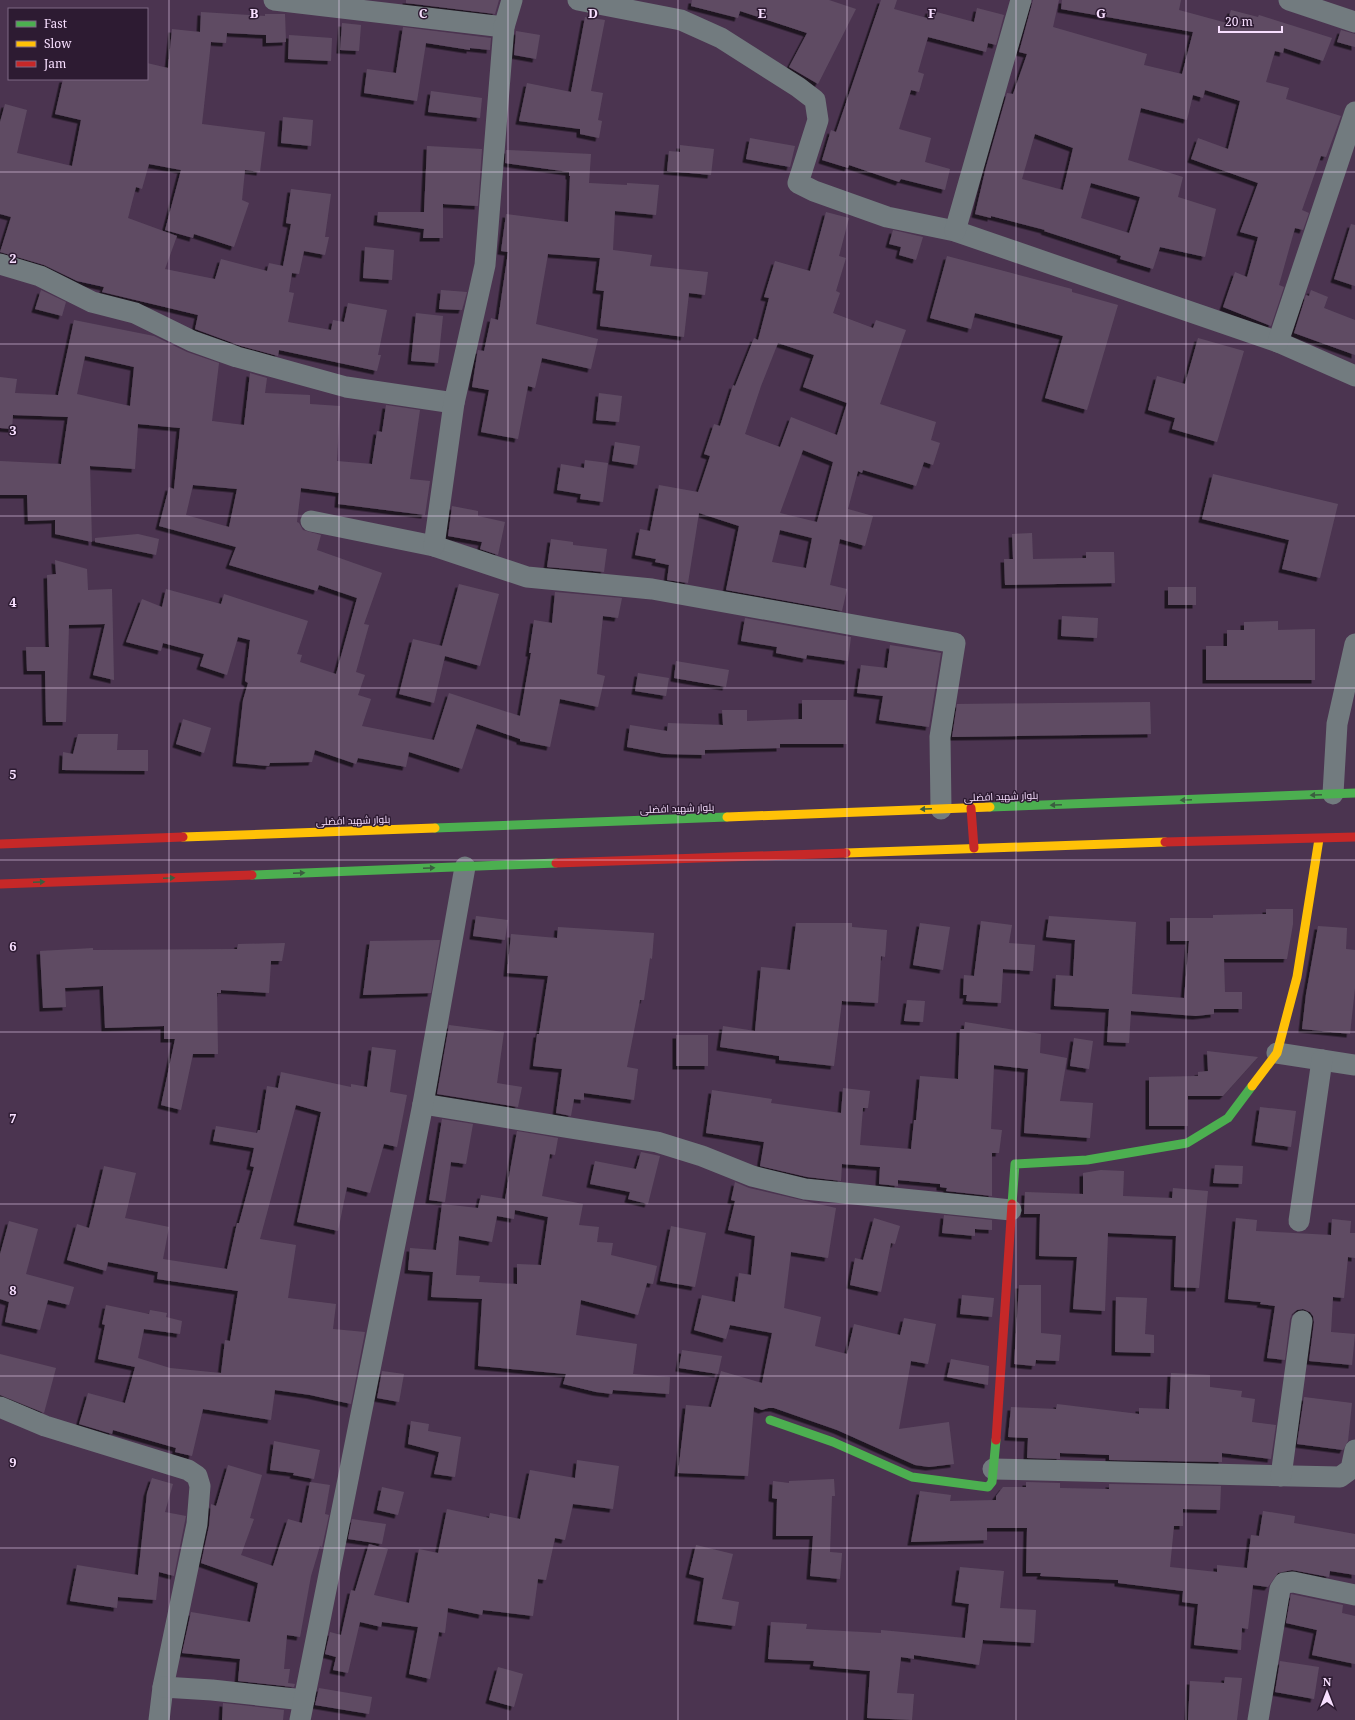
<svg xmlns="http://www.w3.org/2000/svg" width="1355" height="1720" font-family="'Noto Serif',Cairo,serif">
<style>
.building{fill:#5f4c63;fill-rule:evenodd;filter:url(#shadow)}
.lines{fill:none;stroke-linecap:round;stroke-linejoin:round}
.street{stroke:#727b7f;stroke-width:21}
.fast{stroke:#4caf50;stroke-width:9}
.slow{stroke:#ffc107;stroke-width:9}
.jam{stroke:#c62828;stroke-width:9}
.oneway{fill:#3b5e40}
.grid{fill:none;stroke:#f8dfff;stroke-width:1;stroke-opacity:0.55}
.labels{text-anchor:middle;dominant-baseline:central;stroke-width:3;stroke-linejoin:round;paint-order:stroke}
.street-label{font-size:10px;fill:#f8dfff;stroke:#2d1b32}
.grid-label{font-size:13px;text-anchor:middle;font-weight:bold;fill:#f8dfff;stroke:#2d1b32;stroke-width:3;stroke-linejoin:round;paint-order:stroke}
</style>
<defs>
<filter id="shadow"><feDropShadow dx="-3.5" dy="3.5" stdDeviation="0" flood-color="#0009"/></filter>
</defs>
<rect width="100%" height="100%" fill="#4b3450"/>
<!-- building -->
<g class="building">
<path d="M406,0H499L495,14L406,3Z"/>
<path d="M692,0H829L856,9L818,84L789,67L807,33L740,11L738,18L691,6Z"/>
<path d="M881,0H897L894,9L927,18L929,10L974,22L977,8L1004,15L996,45L988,43L986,52L928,37L918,72L924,74L919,92L911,90L899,129L931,138L925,162L950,169L945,190L901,179L899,182L849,165L848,168L822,160L831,130L836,132Z"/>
<path d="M1033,0H1059L1053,27L1147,54L1144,65L1182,74L1193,32L1061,9L1062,0H1181L1179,10L1227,23L1231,10L1258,17L1259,15L1332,38L1323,61L1284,48L1283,53L1275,51L1266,82L1289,88L1286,99L1341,116L1326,157L1321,156L1302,210L1309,213L1303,230L1295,228L1279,285L1284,287L1271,326L1223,307L1235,272L1247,277L1258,237L1240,232L1258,183L1191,159L1198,138L1228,149L1240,101L1205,90L1203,98L1193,95L1187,120L1141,108L1128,160L1183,177L1178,197L1216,209L1205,257L1160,247L1153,269L1120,259L1121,256L1044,231L1045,230L991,216V218L975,214L986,167L1007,93L1013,94L1027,54L1019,52ZM1035,134L1073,148L1063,190L1022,179ZM1091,183L1140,197L1129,233L1081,218Z"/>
<path d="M201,12L265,16V14H285L286,42L266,43V35L227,33L226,43L211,42L202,124L265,132L260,172L245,170L242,200L249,203L234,247L194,234L193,238L165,230L181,170L149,164L142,189L136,187L128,218L177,236L165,269L215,279L221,259L267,271L269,263L283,266L291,224L286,223L291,189L331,194L325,237H329L325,255L304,251L299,274L292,273L289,292L294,293L288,322L331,330L333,320L344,322L348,303L387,310L378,355H381L377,371L279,350L278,356L241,346L195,329L198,315L102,292L104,287L77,281L44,265L0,252L11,217L0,214V122L5,104L27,110L17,153L72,166L81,120L55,114L63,79H147V63L168,68L172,29L200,32Z"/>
<path d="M585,17L605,20L591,91L603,93L598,120L602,121L599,138L580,134V129L519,121L527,83L571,92Z"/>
<path d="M342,23L361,25L359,51L340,50Z"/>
<path d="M403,27L491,38L490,50L470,48V50L426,43L417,101L364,93L367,69L396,73Z"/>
<path d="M1341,30L1355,34V47L1337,42Z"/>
<path d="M516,31L540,35L536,59L514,55Z"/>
<path d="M289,35L332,38L331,61L288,59Z"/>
<path d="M431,91L482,98L480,118L428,112Z"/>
<path d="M283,117L313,120L311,146L281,143Z"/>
<path d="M750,138L795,146L790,167L746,159Z"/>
<path d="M680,145L714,149L711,175L667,171L669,151L680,152Z"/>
<path d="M427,146L482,149L478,206L443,204V238H423L424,229L377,222L378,212H424Z"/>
<path d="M506,150L591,154L589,183L627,185V183L659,185L656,215L615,211L613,250L652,255L650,266L708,272L705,295L689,293L684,337L646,332L600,326L604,291L596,290L600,258L548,254L536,324L598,339L591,369L542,358L535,388L528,386L518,439L481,432L489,390L472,387L477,355L478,350L484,351L491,318L498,320L508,252L501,251L506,214L568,222L570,176H569V172L505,163Z"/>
<path d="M826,212L849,218L839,256L846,258L836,291L840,293L833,313L873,328L876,320L906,330L880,404L936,422L931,440L940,443L933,465L924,462L916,486L863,470L862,473L858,471L848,509L873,516L865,546L840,539L830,585L847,589L842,611L726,590L739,526L699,513L688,583L667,580L669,565L655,562L656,559L635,555L640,529L650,531L659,485L698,492L710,456L704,454L714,424L720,426L733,385L735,386L754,338L758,340L769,298L764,297L775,261L810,271ZM778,343L814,355L803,387L847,403L837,435L791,417L780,447L745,434L761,386ZM803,450L833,462L817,522L780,513ZM780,530L812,538L806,568L772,562Z"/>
<path d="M1351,224L1355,225V286L1334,279Z"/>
<path d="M893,230L923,237L916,260L899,255L901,247L889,244Z"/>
<path d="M365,247L394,250L392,280L363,278Z"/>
<path d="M947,256L1072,289V292L1118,305L1087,410L1045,398L1063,336L975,313L971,329L930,318Z"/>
<path d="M41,290L66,302L62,316L35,309Z"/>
<path d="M441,290L467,292L462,310L439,309Z"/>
<path d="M1311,290L1328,297L1324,308L1355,320V355L1294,333L1306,295L1309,296Z"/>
<path d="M416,313L443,316L438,363L411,361Z"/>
<path d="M74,320L154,336L187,352L219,363L212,421L244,425L250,373L267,378L265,393L310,395V404L340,406L337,461L372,464L377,431L382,432L386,405L420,410L410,479L430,481L425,515L338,504L339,493L301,488L297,522L299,523L303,530L321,535L317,550L382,573L364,624L369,625L356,672L365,675L358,695L371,699L362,726L434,740L449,693L520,716L531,653H529L534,620L552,623L555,592L622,598L618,618L603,616L597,674L605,676L598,707L560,699L550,747L520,741V739L477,724L462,769L409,752L406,767L358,758L356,764L315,750L312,762L270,763L269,766L236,763L243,700L248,683L245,681L250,640L238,637L227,675L200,666L204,654L163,643L161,651L126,642L142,599L162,607L166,589L221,604L224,594L308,621L297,654L302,655L300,662L336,674L357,598L319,585L317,591L229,565L236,547L159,526L169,487L174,489L180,428L138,424L135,469L90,466L92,542L55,534V520L28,521L27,495H0V461L61,464L68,417L13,415L12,429L0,428V377L17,379L15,393L58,395ZM85,356L134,367L130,406L77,394ZM193,485L237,489L229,527L186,515Z"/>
<path d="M1198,338L1244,351L1217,442L1172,429L1175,418L1148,410L1157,376L1185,384Z"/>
<path d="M599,393L622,396L619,422L596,420Z"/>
<path d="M615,442L640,446L637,465L612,461Z"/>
<path d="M585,460L608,463L603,502L580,499L581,494L557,490L561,464L584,468Z"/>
<path d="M1213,474L1338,504L1320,578L1282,569L1289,540L1202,519Z"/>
<path d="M452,506L478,511V516L505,522L498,555L480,549L482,542L448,536Z"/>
<path d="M1032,533L1033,559L1086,558V552H1114L1115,583L1005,585L1004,559H1013L1012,534Z"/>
<path d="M138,534L159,539L156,555L95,542V538Z"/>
<path d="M551,539L573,542V545L607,549L604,572L547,567Z"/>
<path d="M55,560L87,569L88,590L112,589L114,680L93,675L105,624L69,625L66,722H46L45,671H27L26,647H49L47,575L56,574Z"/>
<path d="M459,584L499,594L480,666L445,656L434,703L399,694L413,639L442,646Z"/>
<rect x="1168" y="587" width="28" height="18"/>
<path d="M1062,616L1098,618L1097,638L1061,636Z"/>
<path d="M745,618L851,637L848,661L807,655L806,659L776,653L777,647L741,641Z"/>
<path d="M1278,621V630L1315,629V680H1206V646H1227V630H1244V622Z"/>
<path d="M890,645L941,653L929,727L879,720L883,696L857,693L861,665L887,668Z"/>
<path d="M676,661L729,670L726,687L674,678Z"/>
<path d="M638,673L669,678L666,696L635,691Z"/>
<path d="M802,700H847V744H780V748L705,750V755L665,754L627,747L630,725L667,731L668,723L723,725L722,710H747V721L802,719Z"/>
<path d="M1150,702L1151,734L952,737L957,704Z"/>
<path d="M183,719L211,728L204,753L176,744Z"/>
<path d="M78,734H118L117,750H148V771L62,770L63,752L73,754Z"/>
<path d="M1266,909H1293V924L1287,959H1224L1225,992H1242V1009H1214V1014L1196,1016L1131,1011L1129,1043L1107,1042L1109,1009L1054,1006L1056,975L1073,976L1075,940L1046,937L1049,916L1136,922L1132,994L1184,998L1189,941H1170V918H1213V915L1266,914Z"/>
<path d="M476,916L508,920L505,940L473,936Z"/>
<path d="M981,921L1012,925L1009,943L1035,945L1033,971L1003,969L1001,1003L966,1001L967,995H963L964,975L974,976Z"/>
<path d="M796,923H852V927L887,930L885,957L881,956L878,1003L842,1001L834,1066L779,1060V1056L720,1047L723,1026L755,1031L761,967L790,970Z"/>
<path d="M920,923L950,927L943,970L913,965Z"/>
<path d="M1318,926L1347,928L1346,949L1355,950V988L1350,1034L1302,1029L1306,994Z"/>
<path d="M558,927L654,933L652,959L650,958L644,1000H640L627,1067L638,1069L634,1100L584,1093V1100L574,1099L571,1116L556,1113L562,1069L533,1066L537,1034H539L548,976L507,973L511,934L557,938Z"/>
<path d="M440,940L431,993L363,995L370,941Z"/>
<path d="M285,943L282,961H271L269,993L221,990V993H217L218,1054H193L181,1110L161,1105L175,1039H164V1026L105,1028L103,986L65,988L66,1007L43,1008L40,951L93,948V950L237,949L238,944Z"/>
<path d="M907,1000L925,1001L923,1022L904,1021Z"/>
<path d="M965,1022L1041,1034L1040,1053L1067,1058L1060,1101L1093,1103L1090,1138L1024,1133L1028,1069L994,1065L991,1129L1002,1130L999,1153H992V1196L946,1191L947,1188L940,1187V1184L898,1180V1186L879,1184L880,1167L842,1164L841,1181L807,1177L760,1166L764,1142L706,1133L712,1090L772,1099L771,1103L841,1113L843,1088L870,1091L868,1108H863L860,1145L911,1149L914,1120H916L920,1076L958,1079L960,1029H964Z"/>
<path d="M449,1025L504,1032L497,1083L522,1087L518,1107L437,1094Z"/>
<rect x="676" y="1035" width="32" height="31"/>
<path d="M1074,1038L1093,1041L1089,1069L1070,1066Z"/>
<path d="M372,1047L396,1050L390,1092L407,1095L397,1147L384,1144L370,1193L347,1187L338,1231L297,1222L321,1112L296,1105L260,1239L296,1245L288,1298L336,1304L333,1329L365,1332L351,1404L310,1395L275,1390L271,1420L203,1409L192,1456L175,1452L176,1448L113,1430L112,1434L79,1424L88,1393L125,1403L135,1367L98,1359L105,1325L102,1324L106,1305L149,1314L150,1310L167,1313L166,1317L182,1321L180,1334L144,1329L138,1358L170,1368L221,1373L225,1340L230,1341L238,1291L157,1279L158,1272L108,1262L106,1271L67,1260L77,1224L89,1228L104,1166L136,1173L125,1218L169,1227L163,1259L227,1269L237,1223H239L254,1167L250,1166L254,1148L213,1141L216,1126L257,1133L258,1130H260L267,1086L278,1088L281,1072L351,1087V1084L367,1087Z"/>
<path d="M1207,1051L1258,1057L1223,1096H1188V1126H1149V1077L1198,1076V1072L1208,1071Z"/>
<path d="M1260,1107L1296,1111L1291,1147L1255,1142Z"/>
<path d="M442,1119L473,1124L466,1164L451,1162L445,1202L429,1200Z"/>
<path d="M517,1131L558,1138L555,1155L550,1154L542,1196L583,1204L579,1225L599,1227L597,1242L613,1243L611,1255L657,1266L653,1284L647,1283L638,1315L581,1300L576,1335L637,1344L633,1374L670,1377L669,1394L613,1390L612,1394L596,1392L563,1384L566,1374L478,1366L482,1299L431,1297L433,1272L408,1270L410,1248L436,1250L442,1204L478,1208L481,1195L505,1199ZM515,1210L548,1217L541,1265L517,1264V1284L479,1282L480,1276L456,1275L459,1236L492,1242L497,1216L514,1219Z"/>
<path d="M641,1152L660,1156L648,1204L628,1199L630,1192L590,1184L595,1161L636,1169Z"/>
<path d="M1215,1165L1243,1166L1242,1184L1213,1183Z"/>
<path d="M1101,1170L1124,1171L1123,1196L1172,1198L1173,1188L1208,1191L1199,1288L1174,1287L1176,1236L1108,1233L1105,1311L1073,1309L1077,1257L1039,1256L1040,1214H1024L1025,1192L1083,1194V1173Z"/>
<path d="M735,1182L749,1188L836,1208L828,1258L791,1252L784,1308L821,1317L815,1346L847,1354L854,1324L900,1335L904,1318L936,1324L928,1364L911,1361L899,1429L949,1422L954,1464L929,1467L915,1465L837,1430L774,1408H768L762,1410L754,1407L748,1476L678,1473L686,1405L711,1407L721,1371L762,1383L772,1333L730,1325L726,1339L694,1330L702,1295L735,1302L739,1273L751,1275L755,1236L728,1230L735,1201L731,1200Z"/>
<path d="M944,1215L992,1220V1230L975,1229V1236L942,1233Z"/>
<path d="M874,1218L900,1226L895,1244L891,1243L881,1292L850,1285L855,1258L863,1260Z"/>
<path d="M1236,1218L1257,1220L1256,1231L1331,1235L1332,1219L1351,1221L1350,1233H1355V1258L1348,1257L1344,1298L1333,1297L1331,1332L1355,1334L1352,1365L1309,1361L1314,1322L1313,1316L1310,1312L1303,1309L1297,1310L1292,1314L1290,1319L1285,1360L1267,1358L1275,1306L1260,1304L1261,1302L1228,1299Z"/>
<path d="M9,1221L38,1229L26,1274L74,1287L69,1305L48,1300L40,1330L5,1322L9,1302L0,1299V1254Z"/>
<path d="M671,1226L706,1233L695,1287L660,1281Z"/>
<path d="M1019,1285H1041V1333L1061,1335L1059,1361L1036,1360L1035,1366L1014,1364Z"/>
<path d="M962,1295L994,1298L992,1317L960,1314Z"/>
<path d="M1116,1297L1147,1298L1145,1334L1154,1335V1353L1115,1352Z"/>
<path d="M682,1350L722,1356L718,1374L679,1368Z"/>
<path d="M0,1354L56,1368L44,1413L0,1395Z"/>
<path d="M951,1359L989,1366L988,1385L947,1377Z"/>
<path d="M382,1371L404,1374L399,1402L377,1398Z"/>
<path d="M1171,1373L1210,1375V1387L1242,1391L1241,1397L1255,1399L1252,1422L1276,1425L1271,1459L1222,1453V1462L1109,1460V1455L1060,1453V1459L1027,1458L1028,1438L1008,1437L1011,1407L1056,1409L1057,1404L1139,1414V1408L1169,1409Z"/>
<path d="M1304,1397L1352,1403L1348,1441L1343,1450L1297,1444Z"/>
<path d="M411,1421L429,1424L428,1431L461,1437L455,1477L434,1474L439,1452L408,1444Z"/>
<path d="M274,1441L320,1450L314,1479L293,1475L294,1473L270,1470Z"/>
<path d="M577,1460L619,1466L613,1509L573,1504L565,1540L555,1538L546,1580L538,1579L533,1616L483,1610L482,1615L448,1608L445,1633L439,1632L430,1679L409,1674L418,1627L382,1622L381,1627L360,1622L348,1673L333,1670L336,1657L325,1654L330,1632L341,1635L351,1590L355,1591L369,1544L388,1549L374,1595L409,1603L419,1549L438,1553L447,1509L489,1518L490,1513L520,1519L530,1470L575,1478Z"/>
<path d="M228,1465L262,1475L250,1518L254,1519L241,1555L273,1566L288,1519L302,1523L310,1482L330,1485L325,1514L329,1515L322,1547L320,1546L311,1576L300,1637L287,1635L284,1669H290L288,1683L295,1684L294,1687L238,1681L240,1659L182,1653L191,1612L250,1622L258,1583L201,1563L209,1526L211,1504L216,1506Z"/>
<path d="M152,1478L173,1484L165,1512L186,1516L174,1576L159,1572L156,1600L118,1597L117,1608L70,1601L77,1565L138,1575L147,1493Z"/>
<path d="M834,1479L835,1496H832L830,1552L842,1553L840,1579L810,1576L813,1536H776L777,1499L772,1498L773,1481L789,1483V1481Z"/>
<path d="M1026,1482L1060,1483V1488L1109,1489V1484L1221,1486L1220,1510L1183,1509V1526H1174L1170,1567L1217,1572V1565L1247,1568L1251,1535L1259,1536L1263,1511L1295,1516L1294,1523L1355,1534V1575L1330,1571L1329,1577L1292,1570L1278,1573L1268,1587L1253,1585L1248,1629L1242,1628L1241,1650L1194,1645L1198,1604L1182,1602L1183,1591L1118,1583V1580L1040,1576L1041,1573H1026L1027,1528H987V1540L911,1542L920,1491L951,1495L950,1501L996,1500V1496L1003,1487H1026Z"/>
<path d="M382,1487L404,1492L398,1515L377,1510Z"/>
<path d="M352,1519L386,1524L382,1544L348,1539Z"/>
<path d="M696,1545L733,1554L722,1599L739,1602L735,1626L697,1621L704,1578L689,1574Z"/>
<path d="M960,1567L1004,1571L1000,1608L1036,1610L1034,1643L983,1640L979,1665L914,1655V1659L901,1657L897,1693L914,1694L912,1720L867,1718L870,1671L813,1666L814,1661L768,1659L771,1622L807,1624L806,1629L881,1633V1630L965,1638L969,1604L955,1602Z"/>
<path d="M1291,1594L1343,1605L1342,1613L1355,1616V1664L1312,1655L1317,1630L1286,1623Z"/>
<path d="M1280,1661L1319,1667L1314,1699L1275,1692Z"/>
<path d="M498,1667L523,1674L514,1707L489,1700Z"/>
<path d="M1225,1677L1242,1678L1237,1720H1188L1190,1681L1224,1683Z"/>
<path d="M319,1688L372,1697L369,1714L315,1705Z"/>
<path d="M223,1703L284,1710L283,1720H222Z"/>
</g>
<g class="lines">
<!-- street -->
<g class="street">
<path d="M274,0L504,27"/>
<path d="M578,0L681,20L721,38L798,87L815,100L818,120L798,183L814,191L887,217L955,231L1278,342L1355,376"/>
<path d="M1289,0L1355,22"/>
<path d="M955,231L1021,0"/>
<path d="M0,264L40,276L92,302L135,313L192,341L237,357L346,387L454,403"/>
<path d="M1278,342L1355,112"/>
<path d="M311,521L434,546L527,577L652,589L955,643L940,737L941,809"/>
<path d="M434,546L454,403L485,265L504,27L512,0"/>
<path d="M1333,794L1337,724L1355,644"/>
<path d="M1277,1053L1355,1065"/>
<path d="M423,1104L657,1142L702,1156L752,1176L805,1189L1011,1210"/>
<path d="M1299,1221L1322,1060"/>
<path d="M0,1407L45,1426L188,1470L197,1476L200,1486L197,1524L163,1687L159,1720"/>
<path d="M993,1469L1340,1477L1351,1469L1355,1450"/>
<path d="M1281,1476L1302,1321"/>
<path d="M163,1687L212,1690L304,1700"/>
<path d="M300,1720L423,1104L465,867"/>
<path d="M1258,1720L1280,1589L1284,1583L1293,1582L1355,1595"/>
</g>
<!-- fast -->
<g class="fast">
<path d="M990,807L1355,793"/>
<path d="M435,828L727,817"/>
<path d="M252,875L556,863"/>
<path d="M1012,1204L1015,1164L1087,1160L1187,1143L1228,1118L1252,1086"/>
<path d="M770,1420L833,1442L912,1477L988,1487L992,1482L996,1440"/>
</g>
<!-- slow -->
<g class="slow">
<path d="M727,817L990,807"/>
<path d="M183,837L435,828"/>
<path d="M846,853L1165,842"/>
<path d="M1252,1086L1277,1053L1297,977L1319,839"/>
</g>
<!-- jam -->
<g class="jam">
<path d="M971,808L974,848"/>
<path d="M1165,842L1355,837"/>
<path d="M0,844L183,837"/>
<path d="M556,863L846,853"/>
<path d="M0,884L252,875"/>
<path d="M996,1440L1012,1204"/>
</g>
</g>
<!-- one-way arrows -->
<defs><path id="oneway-solid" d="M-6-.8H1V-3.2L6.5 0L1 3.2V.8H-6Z"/></defs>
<g class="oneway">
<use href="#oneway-solid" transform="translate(1316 795) rotate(178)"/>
<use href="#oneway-solid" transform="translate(1186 800) rotate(178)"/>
<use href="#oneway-solid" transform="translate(1056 805) rotate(178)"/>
<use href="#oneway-solid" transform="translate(926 809) rotate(178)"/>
<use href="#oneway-solid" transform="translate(429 868) rotate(-2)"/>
<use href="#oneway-solid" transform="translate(299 873) rotate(-2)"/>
<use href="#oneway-solid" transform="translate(169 878) rotate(-2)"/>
<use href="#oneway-solid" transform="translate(39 882) rotate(-2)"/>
</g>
<!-- grid -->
<path class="grid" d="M169,0V1720M339,0V1720M508,0V1720M678,0V1720M847,0V1720M1016,0V1720M1186,0V1720M0,172H1355M0,344H1355M0,516H1355M0,688H1355M0,860H1355M0,1032H1355M0,1204H1355M0,1376H1355M0,1548H1355"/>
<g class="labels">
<!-- street labels -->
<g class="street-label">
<text transform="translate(1001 796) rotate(-2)">بلوار شهید افضلی</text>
<text transform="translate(677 808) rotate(-2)">بلوار شهید افضلی</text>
<text transform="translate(353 820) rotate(-2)">بلوار شهید افضلی</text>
</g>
</g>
<g class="grid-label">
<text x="254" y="18">B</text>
<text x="423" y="18">C</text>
<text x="593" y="18">D</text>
<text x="762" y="18">E</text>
<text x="932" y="18">F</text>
<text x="1101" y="18">G</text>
<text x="13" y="263">2</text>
<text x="13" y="435">3</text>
<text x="13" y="607">4</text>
<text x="13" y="779">5</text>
<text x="13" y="951">6</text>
<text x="13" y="1123">7</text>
<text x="13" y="1295">8</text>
<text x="13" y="1467">9</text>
</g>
<!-- legend -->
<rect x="8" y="8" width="140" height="72" fill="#2d1b32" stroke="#7e6984"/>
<rect x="16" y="21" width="20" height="6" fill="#4caf50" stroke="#7e6984"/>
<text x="44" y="28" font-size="12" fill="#f8dfff">Fast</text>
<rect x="16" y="41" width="20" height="6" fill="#ffc107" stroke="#7e6984"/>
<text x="44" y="48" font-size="12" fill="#f8dfff">Slow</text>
<rect x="16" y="61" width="20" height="6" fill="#c62828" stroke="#7e6984"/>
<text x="44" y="68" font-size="12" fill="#f8dfff">Jam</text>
<!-- north arrow -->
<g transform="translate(1327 1692)" stroke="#2d1b32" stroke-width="3" paint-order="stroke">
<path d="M0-3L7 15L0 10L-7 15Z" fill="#f8dfff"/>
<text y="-6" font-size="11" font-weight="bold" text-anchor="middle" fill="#f8dfff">N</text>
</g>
<!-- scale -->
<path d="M1219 26v6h63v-6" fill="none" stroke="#f8dfff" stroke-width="2"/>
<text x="1225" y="26" font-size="12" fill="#f8dfff" stroke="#2d1b32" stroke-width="3" paint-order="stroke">20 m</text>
</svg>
